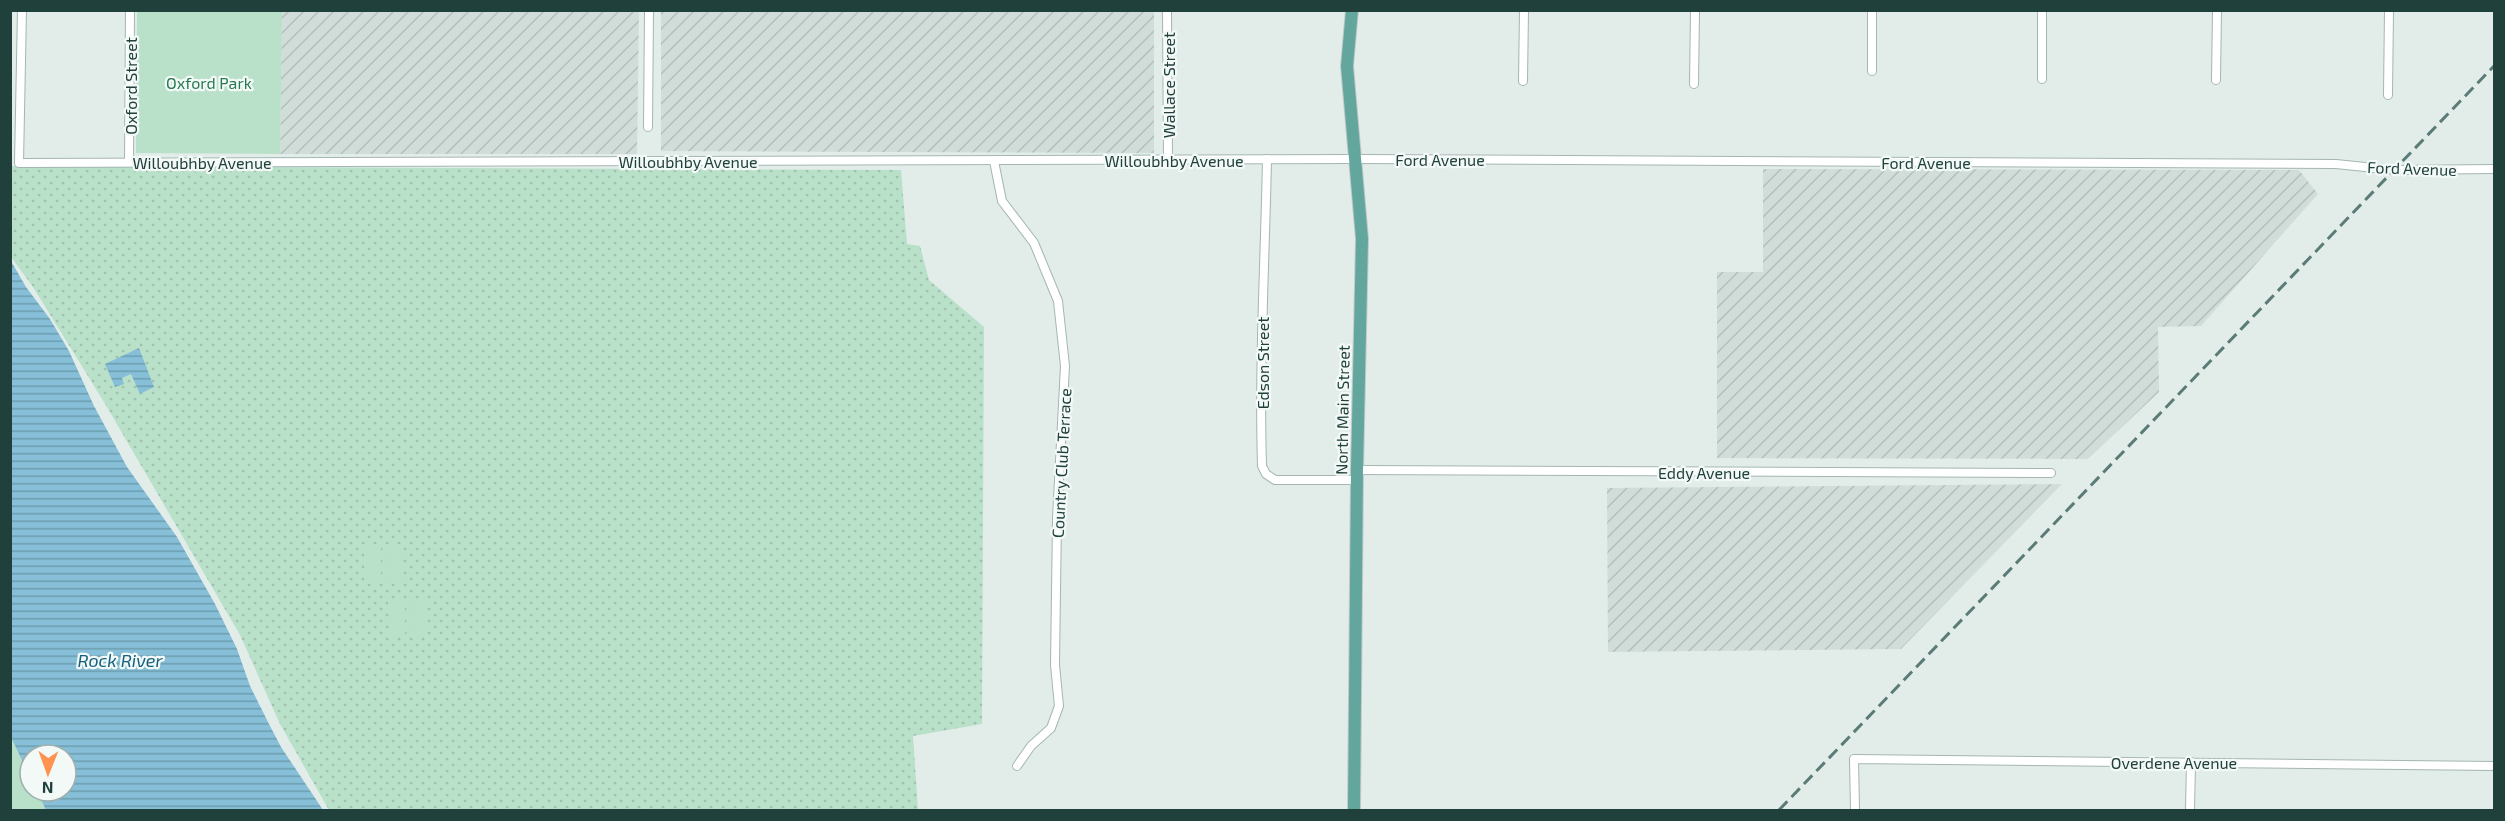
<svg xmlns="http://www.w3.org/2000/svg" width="2505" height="821" font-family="'Exo 2',sans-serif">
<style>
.industrial{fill:url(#industrial-furrows)}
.grass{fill:url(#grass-dots)}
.park{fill:#b9e0c9}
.water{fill:url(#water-rules)}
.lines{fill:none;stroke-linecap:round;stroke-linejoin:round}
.minor-casing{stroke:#a4b6b2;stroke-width:10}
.primary-casing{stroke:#c1cac8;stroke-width:14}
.minor{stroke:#fff;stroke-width:8}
.primary{stroke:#63a69e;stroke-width:12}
.rail{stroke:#5b7b77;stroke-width:3;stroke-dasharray:12 6;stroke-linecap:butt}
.labels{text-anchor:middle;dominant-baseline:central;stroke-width:4.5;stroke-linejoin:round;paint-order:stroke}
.park-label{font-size:16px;fill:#277a52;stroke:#f3f9f7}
.street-label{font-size:16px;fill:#20403c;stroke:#f3f9f7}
.water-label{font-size:18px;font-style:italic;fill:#156181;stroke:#f3f9f7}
</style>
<defs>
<pattern id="industrial-furrows" width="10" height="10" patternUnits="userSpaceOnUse" patternTransform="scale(1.5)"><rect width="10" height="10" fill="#d0ddd9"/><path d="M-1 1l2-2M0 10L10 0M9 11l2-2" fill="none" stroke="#b2bfbb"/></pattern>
<pattern id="grass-dots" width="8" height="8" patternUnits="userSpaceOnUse" patternTransform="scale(1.5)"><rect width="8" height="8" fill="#b9e0c9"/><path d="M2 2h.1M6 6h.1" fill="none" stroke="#9fc1ae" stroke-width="1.8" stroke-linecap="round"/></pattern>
<pattern id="water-rules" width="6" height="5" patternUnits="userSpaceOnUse" patternTransform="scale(1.5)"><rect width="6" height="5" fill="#86bfd7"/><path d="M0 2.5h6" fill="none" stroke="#6d9db0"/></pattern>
</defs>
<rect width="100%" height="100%" fill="#e2edea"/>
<!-- industrial -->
<g class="industrial">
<path d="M282,11H639L637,154H280Z"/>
<path d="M661,11H1154V153L661,151Z"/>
<path d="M1763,169L2299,170L2318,194L2201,326L2158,327L2159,392L2088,459L1717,458V272H1763Z"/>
<path d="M2062,484L1901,649L1608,652L1607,488Z"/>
</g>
<!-- grass -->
<path class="grass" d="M10,166L901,170L907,244L920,246L929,280L984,327L982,724L913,736L918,810H329L280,724L240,635L104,402L33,287L11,257Z"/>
<!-- park -->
<g class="park">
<path d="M137,11H282L280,154L136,153Z"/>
<path d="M386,546H402L403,582H386Z"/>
<rect x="364" y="547" width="17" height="36"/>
<path d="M388,600H405V636H389Z"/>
<rect x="410" y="600" width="16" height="36"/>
<path d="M10,726L30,757V791H42L49,810H11Z"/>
</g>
<!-- water -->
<g class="water">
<path d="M11,261L26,287L50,319L69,351L94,406L127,467L177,537L215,604L237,649L250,686L269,724L281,747L323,810H46L37,791H66V755H30V777L11,737Z"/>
<path d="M139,348L154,387L140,394L131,374L122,378L124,384L115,387L105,364Z"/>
</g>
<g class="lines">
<!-- minor casing -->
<g class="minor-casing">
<g id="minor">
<path d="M22,10L19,163L1357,159L2336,164L2394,170L2494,169"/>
<path d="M1167,10L1168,159"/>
<path d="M1872,10V71"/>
<path d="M2042,10V79"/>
<path d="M2216,80L2217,10"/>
<path d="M1523,81L1524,10"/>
<path d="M1694,84L1695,10"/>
<path d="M2388,95L2389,10"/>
<path d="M648,127L649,10"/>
<path d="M1267,159C1265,262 1259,364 1262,466L1266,474L1275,480H1357"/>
<path d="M994,161L1002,201L1034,243L1058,301L1065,366L1057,518L1055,665L1059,706L1051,728L1031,746L1017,766"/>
<path d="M129,162L130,10"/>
<path d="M1357,470L2051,473"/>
<path d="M1855,810L1854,759L2494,766"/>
<path d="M2190,810L2191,762"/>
</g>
</g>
<!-- primary casing -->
<g class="primary-casing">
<path id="primary" d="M1352,10L1347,66L1362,239L1357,470L1354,810"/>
</g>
<!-- minor -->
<use href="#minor" class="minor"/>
<!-- primary -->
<use href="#primary" class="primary"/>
<!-- rail -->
<path class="rail" d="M1779,810L2494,66"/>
</g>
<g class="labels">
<!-- park labels -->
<g class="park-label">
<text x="209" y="82">Oxford Park</text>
</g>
<!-- street labels -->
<g class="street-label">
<text transform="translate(1168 85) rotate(-90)">Wallace Street</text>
<text transform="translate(130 86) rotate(-90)">Oxford Street</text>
<text x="1440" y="159">Ford Avenue</text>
<text x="1174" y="160">Willoubhby Avenue</text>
<text x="688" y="161">Willoubhby Avenue</text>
<text x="202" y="162">Willoubhby Avenue</text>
<text x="1926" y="162">Ford Avenue</text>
<text transform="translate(2412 168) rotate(2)">Ford Avenue</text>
<text transform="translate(1262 363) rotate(-90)">Edson Street</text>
<text transform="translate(1342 410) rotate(-89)">North Main Street</text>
<text transform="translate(1061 463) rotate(-87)">Country Club Terrace</text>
<text x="1704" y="472">Eddy Avenue</text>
<text x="2174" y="762">Overdene Avenue</text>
</g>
<!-- water labels -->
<g class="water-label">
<text x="120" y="660">Rock River</text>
</g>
</g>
<!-- border -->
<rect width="2505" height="821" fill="none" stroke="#20403c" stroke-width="24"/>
<!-- north arrow -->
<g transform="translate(48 773) rotate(181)"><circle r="28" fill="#f3f9f7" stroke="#9fafac" stroke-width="1.5"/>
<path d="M0-4.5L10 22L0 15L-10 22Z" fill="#fd9251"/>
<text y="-9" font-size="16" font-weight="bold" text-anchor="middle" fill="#20403c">N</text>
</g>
</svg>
